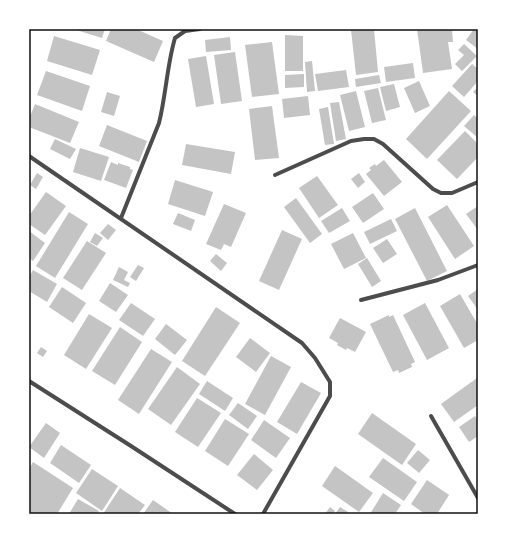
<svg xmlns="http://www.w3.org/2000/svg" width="507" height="543" font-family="Commissioner,sans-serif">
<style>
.building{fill:#c4c4c4}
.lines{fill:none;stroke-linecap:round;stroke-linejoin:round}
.minor{stroke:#4c4c4c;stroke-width:4}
.neatline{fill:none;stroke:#111;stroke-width:1.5}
</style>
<rect width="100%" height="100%" fill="#fff"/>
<!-- building -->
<g class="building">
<path d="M73,29H105L102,38Z"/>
<path d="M111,29H136L163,41L154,62L106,41Z"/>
<path d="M357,29H374L378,72L356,75L351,30Z"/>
<path d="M417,29H452L453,42H448L452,69L423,73Z"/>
<path d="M474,29L478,31V49L466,40Z"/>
<path d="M285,35L303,36V71H285Z"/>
<path d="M54,36L100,50L92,75L47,61Z"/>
<path d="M230,37L231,50L206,52L205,40Z"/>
<path d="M272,42L279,94L252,97L245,45Z"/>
<path d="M464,44L477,56L462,71L455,64L464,55L458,50Z"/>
<path d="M235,52L242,101L221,104L214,55Z"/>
<path d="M206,56L214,104L196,107L188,59Z"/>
<path d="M312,61L315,91L307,92L305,62Z"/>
<path d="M413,63L415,78L386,82L384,67Z"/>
<path d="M472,64L478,69V81L464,97L452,86Z"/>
<path d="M346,70L349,87L318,91L315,74Z"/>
<path d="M46,71L90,86L82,111L37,95Z"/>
<path d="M304,74V87L285,88V75Z"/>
<path d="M379,75L381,83L356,87L355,79Z"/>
<path d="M419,81L430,106L415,113L404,88Z"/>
<path d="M394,84L400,107L386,111L380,87Z"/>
<path d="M478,87V96L473,92Z"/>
<path d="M378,88L386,120L372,123L364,91Z"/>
<path d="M356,91L365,127L349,131L340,95Z"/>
<path d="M449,91L471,111L427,159L406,139Z"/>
<path d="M107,92L120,96L114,116L101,112Z"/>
<path d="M308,96L310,115L284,118L282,99Z"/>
<path d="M339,102L346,139L336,141L330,103Z"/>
<path d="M35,104L79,122L70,143L29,127V119Z"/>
<path d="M272,106L279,158L255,160L249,109Z"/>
<path d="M328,107L334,144L325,145L319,109Z"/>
<path d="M474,115L478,119V138L464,126Z"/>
<path d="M107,125L147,141L139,162L99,146Z"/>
<path d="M465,131L478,144V157L457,179L437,160Z"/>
<path d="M55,139L76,149L70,159L50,149Z"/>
<path d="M186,144L235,152L231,174L182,165Z"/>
<path d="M80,148L109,157L101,181L73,172Z"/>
<path d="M384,160L402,182L384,196L366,174L371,170L369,168L375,164L376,166Z"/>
<path d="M111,162L118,165V163L130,167V169L133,170L126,188L104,180Z"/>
<path d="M37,173L43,177L36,189L30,185Z"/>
<path d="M359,173L365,182L358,188L351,179Z"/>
<path d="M317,176L338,205L319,218L299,188Z"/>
<path d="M175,180L213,192L205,216L168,204Z"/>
<path d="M46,192L66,206L45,235L29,224V216Z"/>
<path d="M373,193L384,209L363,223L352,207Z"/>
<path d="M296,198L322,234L310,243L284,207Z"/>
<path d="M224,204L246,213L231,247L224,244L221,250L206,244Z"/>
<path d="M447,205L474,246L455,259L428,217Z"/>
<path d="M478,206V230L466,214Z"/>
<path d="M342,208L350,221L329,233L321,221Z"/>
<path d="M415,208L447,271L427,281L395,219Z"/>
<path d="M69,212L88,224L55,278L36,266Z"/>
<path d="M178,213L195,220L191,231L173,224Z"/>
<path d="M391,219L397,231L370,244L364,232Z"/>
<path d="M108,224L116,230L108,240L100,233Z"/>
<path d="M282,230L302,239L279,290L259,281Z"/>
<path d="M29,231L45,243L33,261L29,258Z"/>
<path d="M95,233L103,238L97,246L90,242Z"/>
<path d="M353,233L366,258L344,269L331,244Z"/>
<path d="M387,239L397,254L383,263L373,248Z"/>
<path d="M87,241L106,253L82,290L63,278Z"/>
<path d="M216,254L227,263L221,271L210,261Z"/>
<path d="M367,258L381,281L372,287L358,264Z"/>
<path d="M138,265L144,268L136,281L130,277Z"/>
<path d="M119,267L128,272L124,280L130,283L128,287L113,280Z"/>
<path d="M33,270L57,284L47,302L29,291V277Z"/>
<path d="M110,283L128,295L116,312L99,301Z"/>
<path d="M62,287L86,303L73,323L49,307Z"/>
<path d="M478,289V310L468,296Z"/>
<path d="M460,294L478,325V340L464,348L440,306Z"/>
<path d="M131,303L155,319L143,336L119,320Z"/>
<path d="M425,303L449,348L427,360L403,315Z"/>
<path d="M216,307L240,323L205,376L182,361Z"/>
<path d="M89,314L112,328L86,369L64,355Z"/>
<path d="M389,315V317L393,315L415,362L411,364L412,367L399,373L398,370L393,372L370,324Z"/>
<path d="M340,318L366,332L355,352L347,348L346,350L337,345L338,343L329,338Z"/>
<path d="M166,324L187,340L175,355L155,339Z"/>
<path d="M120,327L142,342L115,385L92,371Z"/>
<path d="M250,338L270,353L256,372L236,357Z"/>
<path d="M41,347L47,351L43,357L37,353Z"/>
<path d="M151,349L172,362L139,414L118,400Z"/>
<path d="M271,356L291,367L265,415L245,404Z"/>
<path d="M177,367L200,384L171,425L148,409Z"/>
<path d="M477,378L478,405L454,422L441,404Z"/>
<path d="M207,381L233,398L225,411L199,394Z"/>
<path d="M301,382L321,393L297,434L277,422Z"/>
<path d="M197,398L221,413L198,447L175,432Z"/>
<path d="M238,403L257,416L248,429L229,415Z"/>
<path d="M372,413L416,444L402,465L358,434Z"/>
<path d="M475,416L478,421V436L469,442L459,427Z"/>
<path d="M225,419L249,434L228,466L205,451Z"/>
<path d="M264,420L290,438L276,458L251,440Z"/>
<path d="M46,423L60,433L44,458L29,447Z"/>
<path d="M61,445L91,465L79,483L50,463Z"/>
<path d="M418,450L430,460L419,473L407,463Z"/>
<path d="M254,454L273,470L257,490L237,475Z"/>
<path d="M383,458L417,482L404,501L369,477Z"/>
<path d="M33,462L73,488L57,514H29V469Z"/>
<path d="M335,466L373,493L359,512L322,486Z"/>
<path d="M92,469L118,486L102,511L76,493Z"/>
<path d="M427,480L449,495L437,514H425L411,504Z"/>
<path d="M120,488L145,505L138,514H103Z"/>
<path d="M383,493L401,505L395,514H370Z"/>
<path d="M78,499L99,511L97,514H69Z"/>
<path d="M153,500L173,514H143Z"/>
<path d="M330,507L335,511L333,514H325Z"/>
<path d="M340,507L348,512L347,514H335Z"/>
</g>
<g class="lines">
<!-- minor -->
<g class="minor">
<path d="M29,156L302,343L315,358L330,382V396L263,514"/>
<path d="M275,175L351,141L364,139H374L383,144L433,189L441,193H452L478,182"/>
<path d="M121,218L159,123C166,95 167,65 175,38L185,31L200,29"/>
<path d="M361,300L438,280L478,265"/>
<path d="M29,381L131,446L235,514"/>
<path d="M431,416L478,498"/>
</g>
</g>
<!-- border -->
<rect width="507" height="543" fill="none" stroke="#ffffff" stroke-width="60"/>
<rect x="30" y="30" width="447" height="483" class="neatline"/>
</svg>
